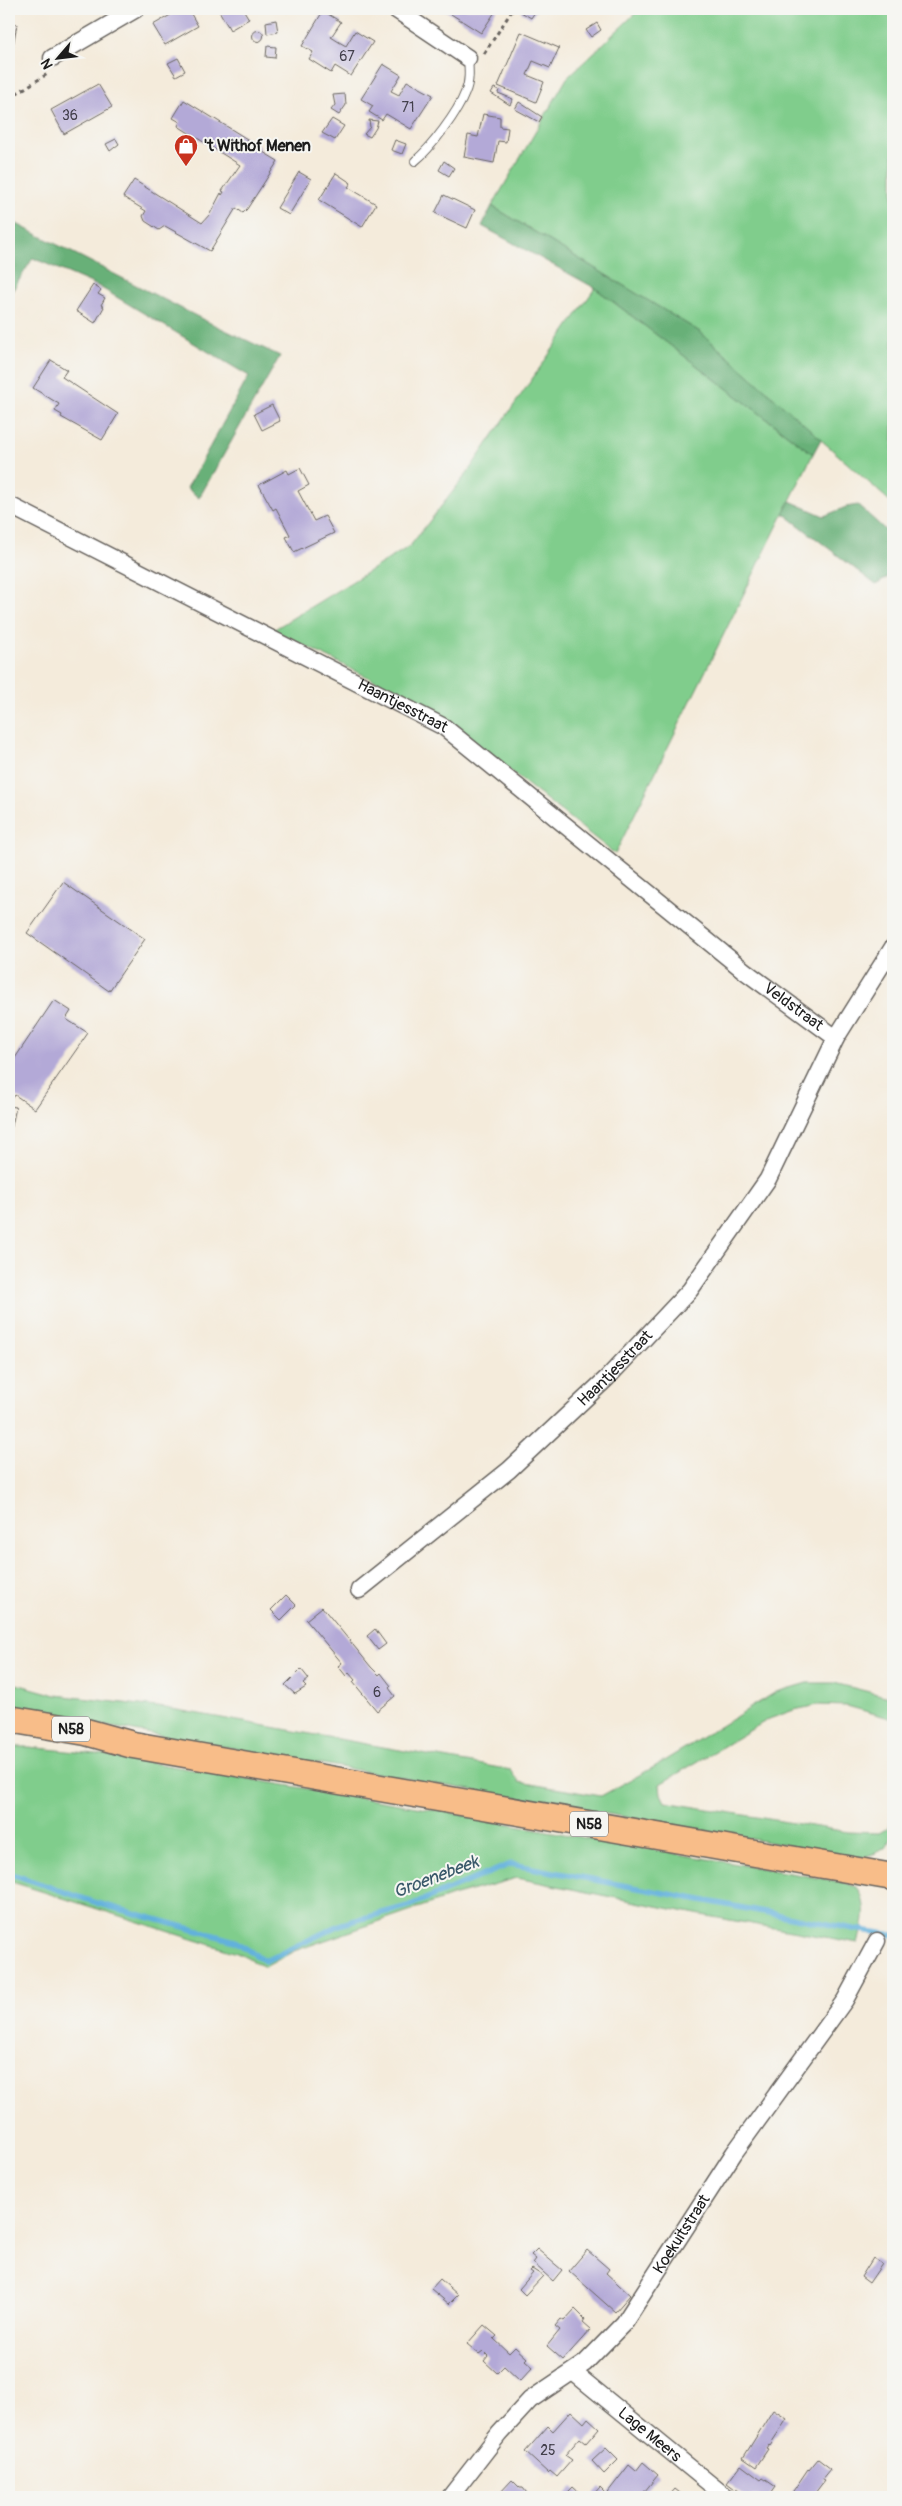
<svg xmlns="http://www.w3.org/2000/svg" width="902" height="2506" font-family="Pangolin,sans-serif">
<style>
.green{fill:#80cd8c;stroke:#4e7454}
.forest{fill:#68b078;stroke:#42664a}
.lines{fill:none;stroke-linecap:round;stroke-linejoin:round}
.stream{stroke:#62b1dc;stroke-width:5.5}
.building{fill:#b3a9d7}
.lane-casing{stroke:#68645f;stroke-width:10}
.street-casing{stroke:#68645f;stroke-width:19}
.primary-casing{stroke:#68645f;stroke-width:29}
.path{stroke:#68645f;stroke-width:3;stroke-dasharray:4 4;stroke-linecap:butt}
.lane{stroke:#fff;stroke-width:8}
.street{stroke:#fff;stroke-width:16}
.primary{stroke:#f8bd89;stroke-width:26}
.labels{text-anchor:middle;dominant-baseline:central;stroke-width:4;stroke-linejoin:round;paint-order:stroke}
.number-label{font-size:14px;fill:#423f4b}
.shield{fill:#f6f6f2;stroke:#5d5d5c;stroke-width:1}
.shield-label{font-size:15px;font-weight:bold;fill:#1c1c1c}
.poi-label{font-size:16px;font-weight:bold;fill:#1c1c1c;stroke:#f6f6f2;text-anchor:start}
.street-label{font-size:16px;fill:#1c1c1c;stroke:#f6f6f2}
.water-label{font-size:18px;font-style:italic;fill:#385869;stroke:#f6f6f2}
</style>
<rect width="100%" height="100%" fill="#f6f6f2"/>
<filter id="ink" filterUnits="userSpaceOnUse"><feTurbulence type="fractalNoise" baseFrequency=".02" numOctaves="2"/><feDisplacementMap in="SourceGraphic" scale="10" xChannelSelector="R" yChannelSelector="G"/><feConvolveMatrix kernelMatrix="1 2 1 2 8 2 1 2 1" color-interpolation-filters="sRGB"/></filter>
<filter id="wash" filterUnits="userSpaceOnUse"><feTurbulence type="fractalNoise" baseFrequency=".0096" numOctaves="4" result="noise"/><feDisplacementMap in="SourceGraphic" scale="20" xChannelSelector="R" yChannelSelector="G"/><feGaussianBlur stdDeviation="1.12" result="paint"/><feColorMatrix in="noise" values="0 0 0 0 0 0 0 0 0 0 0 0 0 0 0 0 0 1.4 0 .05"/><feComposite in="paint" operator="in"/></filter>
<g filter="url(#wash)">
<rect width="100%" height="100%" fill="#f4ebdb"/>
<!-- green -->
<g class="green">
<path d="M640,9H893V504L700,332L492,206L567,78Z"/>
<path d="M595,288L813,454L615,854L432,709L273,630L410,546L465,476Z"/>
<path d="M9,1682L56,1695L166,1708L511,1770L519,1782L601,1796L654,1767L776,1692L807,1683H834L893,1698V1719L847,1706L818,1705L794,1710L769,1719L660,1784L661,1794L665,1802L848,1832L879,1833L888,1828L893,1816C893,1846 889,1850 860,1858L9,1709Z"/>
<path d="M9,1747H29L105,1755L452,1813L574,1836L842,1882L857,1887C869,1907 864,1922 858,1943L696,1914L517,1878L452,1896L294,1951L265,1967L237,1953L9,1881Z"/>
</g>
<!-- forest -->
<g class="forest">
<path d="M492,206L700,332L821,439L813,454L595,288L482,226Z"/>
<path d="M9,220L204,320L280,356L199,498L187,488L249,376L98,286L33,258L9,296Z"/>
<path d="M790,501L824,516L846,507L858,505L893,537V574L876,585L783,513Z"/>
</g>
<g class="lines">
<!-- stream -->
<path class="stream" d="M9,1873L97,1903L235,1941L265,1961L342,1924L408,1906L511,1864L854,1929L893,1935"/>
</g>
<g id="blocks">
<!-- building -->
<g class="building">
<path d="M181,9H188L198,26L165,45L153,25Z"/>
<path d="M218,9H243L249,19L230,30Z"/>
<path d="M443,9H497L481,33Z"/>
<path d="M523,9H537L531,18L521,12Z"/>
<path d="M323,11L341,22L331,37L339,42L346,46L355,31L373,42L351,76L335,66L331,73L309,59L313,52L302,46Z"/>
<path d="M276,20L278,32L267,34L266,22Z"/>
<path d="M9,22L17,24L10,63H9Z"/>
<path d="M597,23L601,30L591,37L586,30Z"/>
<circle cx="258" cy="36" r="5.5"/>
<path d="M521,32L559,48L550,68L533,61L527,75L544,82L536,102L498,86Z"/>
<path d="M267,46L276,47L275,58L266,57Z"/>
<path d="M178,58L185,71L176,76L168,63Z"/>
<path d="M383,64L401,75L391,91L399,95L407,81L433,95L411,129L386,114L382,120L369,112L373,106L361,99Z"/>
<path d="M98,84L112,107L64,134L51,110Z"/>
<path d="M494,88L499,90L498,93L513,99L510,105L491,93Z"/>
<path d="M345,94L346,105L339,115L331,110L335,105L333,95Z"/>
<path d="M184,100L260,147L258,149L278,161L247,209L243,213L236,208L210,251L165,226L159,230L145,221L143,216L146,211L123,197L134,180L202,223L210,214L221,193L222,195L224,192L222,191L240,165L178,126L180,122L173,118Z"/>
<path d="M519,102L542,117L539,122L515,109Z"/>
<path d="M483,114L500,117V127L508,128L506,142L498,141L494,163L464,157L468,135L478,137Z"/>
<path d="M332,119L344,126L335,140L322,133Z"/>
<path d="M369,120L378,121L376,128L370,137L364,134L370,127Z"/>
<path d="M116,139L119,144L110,151L106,144Z"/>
<path d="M395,140L406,144L402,154L391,150Z"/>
<path d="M444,161L454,168L449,176L439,170Z"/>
<path d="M299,172L311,179L289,215L277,208Z"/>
<path d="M336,173L351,183L348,187L376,204L362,227L319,200Z"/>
<path d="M444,195L475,210L467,228L435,213Z"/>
<path d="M93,285L101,290L98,294L105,298L101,305L104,307L95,323L76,311Z"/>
<path d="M51,360L67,370L62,377L118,414L102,440L61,417L62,415L55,411L59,404L33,388Z"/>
<path d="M272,405L280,421L262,430L254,414Z"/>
<path d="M300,468L309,485L298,491L314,521L325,516L334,533L294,552L286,537L290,535L276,508L273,510L259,485L287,470L289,474Z"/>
<path d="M63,882L145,939L109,991L27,933Z"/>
<path d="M54,1000L71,1011L66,1019L88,1033L35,1109L15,1095L13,1098L9,1095V1062L11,1064Z"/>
<path d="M9,1106L16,1107L12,1126H9Z"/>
<path d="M286,1595L296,1605L281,1620L271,1610Z"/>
<path d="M322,1607L371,1667L379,1675L381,1673L391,1686L389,1688L395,1696L377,1711L353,1682L355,1680L349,1673L346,1676L338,1666L342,1663L306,1620Z"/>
<path d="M375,1629L386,1644L378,1650L367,1636Z"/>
<path d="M301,1669L309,1679L303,1684L306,1687L295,1694L285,1685Z"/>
<path d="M537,2249L562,2270L553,2281L533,2263L536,2259L531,2255Z"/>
<path d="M587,2250L609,2269L606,2273L630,2295L615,2312L569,2271Z"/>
<path d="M873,2258L882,2264L869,2283L861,2277Z"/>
<path d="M532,2269L543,2276L525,2295L519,2289L533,2273L530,2271Z"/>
<path d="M440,2279L458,2295L449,2304L431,2289Z"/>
<path d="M575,2309L585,2319L583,2322L591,2329L563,2360L547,2346L560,2330L555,2326L561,2319L564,2321Z"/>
<path d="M484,2325L497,2336L494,2339L509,2353L515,2347L527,2358L525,2360L533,2367L520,2381L504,2366L497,2373L484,2361L488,2356L483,2351L479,2354L467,2344Z"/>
<path d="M773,2410L787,2419L770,2445L769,2444L766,2448L768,2449L756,2467L743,2458Z"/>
<path d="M571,2411L584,2423L588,2418L599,2428L586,2443L580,2438L565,2455L572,2460L557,2477L550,2471L548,2473L525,2452L548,2426L553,2431Z"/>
<path d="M606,2448L618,2460L604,2474L592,2461Z"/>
<path d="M818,2459L831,2469L822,2480L824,2481L812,2497H789L808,2469L809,2470Z"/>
<path d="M643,2462L658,2475L640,2497H615L608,2492L629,2465L636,2471Z"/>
<path d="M741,2465L761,2480L763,2478L776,2487L769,2497H746L727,2483Z"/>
<path d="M512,2480L520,2488H523L530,2497H491L495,2492L498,2495Z"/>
<path d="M573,2487L584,2497H563Z"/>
<path d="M600,2487L606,2493L602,2497H591Z"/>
<path d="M675,2489L685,2497H668Z"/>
</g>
</g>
</g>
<g filter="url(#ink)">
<use href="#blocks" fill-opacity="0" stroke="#68645f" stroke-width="1"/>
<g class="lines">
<!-- lane casing -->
<g class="lane-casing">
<path id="lane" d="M415,161C431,148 458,112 465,93C470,82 469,70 468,58"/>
</g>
<!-- street casing -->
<g class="street-casing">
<g id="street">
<path d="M395,9L468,58"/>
<path d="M52,58L136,9"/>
<path id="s1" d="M9,505L444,727L746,972L836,1038"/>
<path id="s2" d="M359,1590L509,1470L607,1378L690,1290L768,1179L836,1038L893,947"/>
<path id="s3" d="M573,2372L726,2497"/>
<path id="s4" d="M450,2497L499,2434L530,2400L585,2363L624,2323L734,2153L845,2000L877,1941"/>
</g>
</g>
<!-- primary casing -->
<g class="primary-casing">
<path id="primary" d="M9,1719L86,1732L133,1745L893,1877"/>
</g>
<!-- path -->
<g class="path">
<path d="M484,54L513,9"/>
<path d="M9,98L49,73"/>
<path d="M890,1932L893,1925"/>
</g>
<!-- lane -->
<use href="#lane" class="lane"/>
<!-- street -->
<use href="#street" class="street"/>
<!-- primary -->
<use href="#primary" class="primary"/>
</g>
</g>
<!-- icons -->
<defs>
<g id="shop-pin" transform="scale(1.25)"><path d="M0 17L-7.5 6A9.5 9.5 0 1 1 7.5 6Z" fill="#c8321e" stroke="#f6f6f2"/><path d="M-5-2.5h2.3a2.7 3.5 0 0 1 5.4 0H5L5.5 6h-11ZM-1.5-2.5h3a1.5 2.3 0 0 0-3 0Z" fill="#fff"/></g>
</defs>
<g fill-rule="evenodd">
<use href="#shop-pin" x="186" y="146"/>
</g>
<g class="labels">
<!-- number labels -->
<g class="number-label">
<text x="347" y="56">67</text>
<text x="408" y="107">71</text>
<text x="70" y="115">36</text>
<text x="377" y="1692">6</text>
<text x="548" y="2450">25</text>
</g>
<!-- shield labels -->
<g class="shield">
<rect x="52" y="1716.5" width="38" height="25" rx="4"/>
<rect x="570" y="1811.5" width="38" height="25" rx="4"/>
</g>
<g class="shield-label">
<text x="71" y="1729">N58</text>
<text x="589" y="1824">N58</text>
</g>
<!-- poi labels -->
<g class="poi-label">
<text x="204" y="146">'t Withof Menen</text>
</g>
<!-- street labels -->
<g class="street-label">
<text stroke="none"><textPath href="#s1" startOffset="442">Haantjesstraat</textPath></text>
<text stroke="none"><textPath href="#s1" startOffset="936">Veldstraat</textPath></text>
<text stroke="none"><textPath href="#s2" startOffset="339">Haantjesstraat</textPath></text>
<text stroke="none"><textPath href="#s4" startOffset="354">Koekuitstraat</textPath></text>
<text stroke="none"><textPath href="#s3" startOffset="99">Lage Meers</textPath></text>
</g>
<!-- water labels -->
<g class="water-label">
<text transform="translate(436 1877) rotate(-21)">Groenebeek</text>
</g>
</g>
<!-- margin -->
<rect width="902" height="2506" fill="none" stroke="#f6f6f2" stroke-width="30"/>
<!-- north arrow -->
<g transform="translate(58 58) rotate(242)" stroke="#f6f6f2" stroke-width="4" paint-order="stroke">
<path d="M0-4L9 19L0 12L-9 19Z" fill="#1c1c1c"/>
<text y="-8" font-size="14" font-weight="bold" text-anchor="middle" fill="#1c1c1c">N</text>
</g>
</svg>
